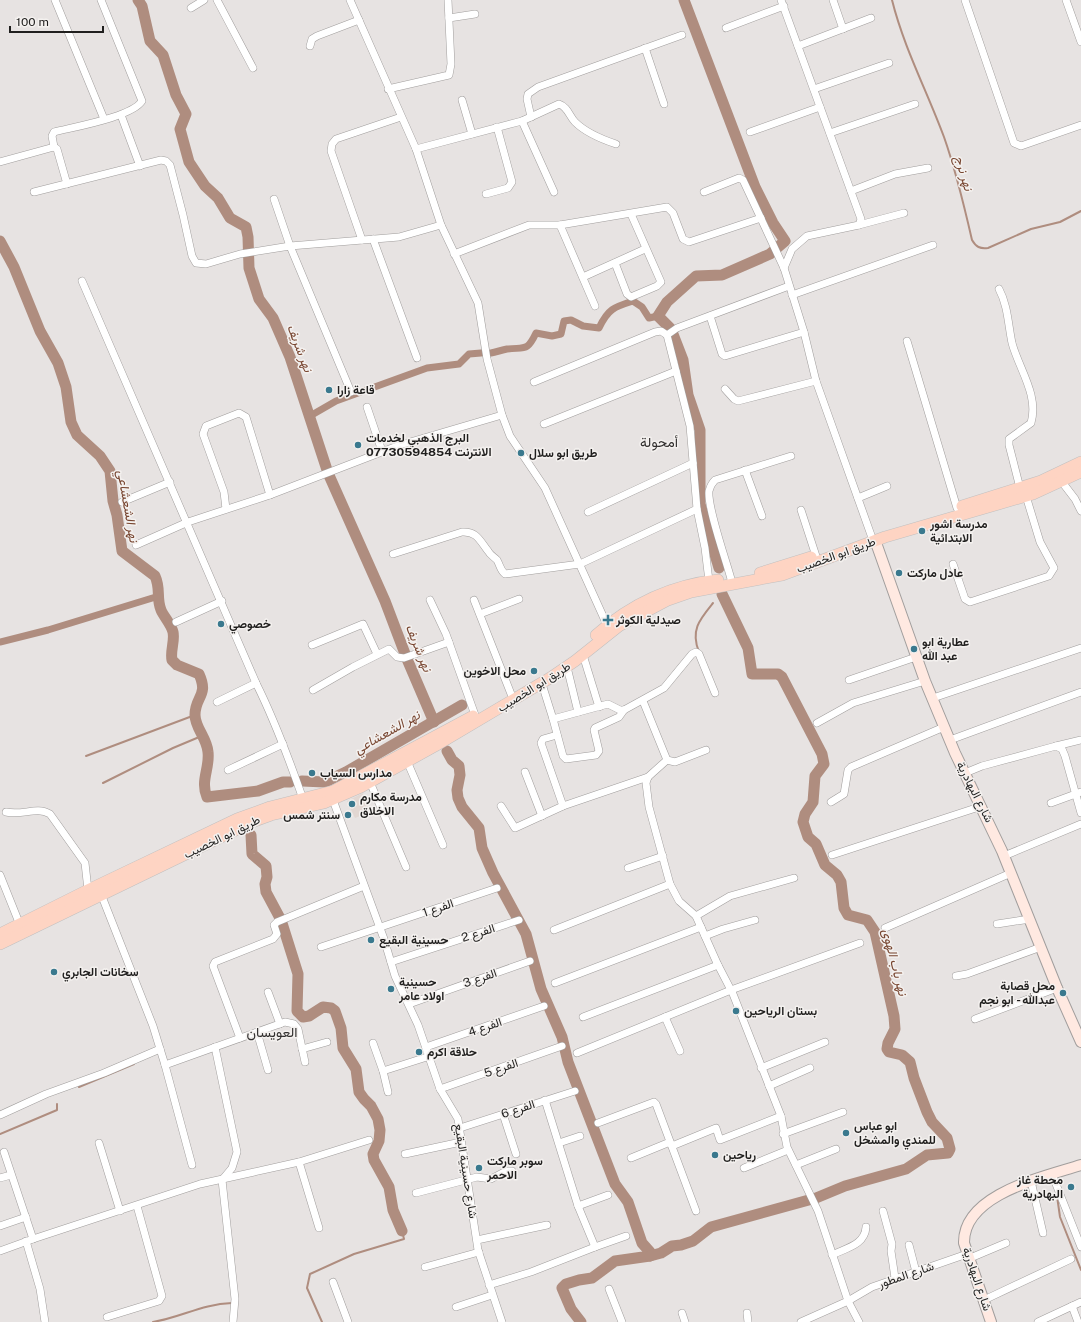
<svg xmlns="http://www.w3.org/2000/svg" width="1081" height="1322" font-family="'Public Sans',Vazirmatn,sans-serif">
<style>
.built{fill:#e2d7d2}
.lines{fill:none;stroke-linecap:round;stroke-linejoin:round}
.stream{stroke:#af8d7f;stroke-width:2}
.canal{stroke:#af8d7f;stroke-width:7}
.river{stroke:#af8d7f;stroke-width:11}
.street-casing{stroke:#a19e9d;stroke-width:8}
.secondary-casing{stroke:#a19e9d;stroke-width:12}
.primary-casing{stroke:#c1c0c0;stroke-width:12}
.street{stroke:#fff;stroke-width:7}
.secondary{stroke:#ffe9e1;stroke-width:10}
.primary{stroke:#fed4c3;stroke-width:11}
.poi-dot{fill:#3a798e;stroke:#f4f1ef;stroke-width:1.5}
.labels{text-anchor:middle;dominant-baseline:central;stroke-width:3;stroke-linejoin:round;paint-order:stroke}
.poi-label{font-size:12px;font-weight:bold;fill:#201f1e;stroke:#f4f1ef;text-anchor:start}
.street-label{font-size:12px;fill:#201f1e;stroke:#f4f1ef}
.water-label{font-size:13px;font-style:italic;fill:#784631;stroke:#f4f1ef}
.quarter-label{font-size:14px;fill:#312f2e;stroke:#f4f1ef}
</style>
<rect width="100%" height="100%" fill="#e7e3e2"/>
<!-- built -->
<path class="built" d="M363,793L370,812L355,818L347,801Z"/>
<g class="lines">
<!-- stream -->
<g class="stream">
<path d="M892,0C904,48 927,91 944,137C956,171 964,205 972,240C976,247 980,249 988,248L1031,229L1060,222L1081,211"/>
<path d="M699,652C690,630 700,619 713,603"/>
<path d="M86,756L195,715"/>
<path d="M103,783L173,748L204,735"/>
<path d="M79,1087L134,1064"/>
<path d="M0,1134L57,1110V1104"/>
<path d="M1057,1196L1060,1217L1081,1270"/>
<path d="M153,1322C182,1317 202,1304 232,1303"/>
<path d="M322,1322L307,1288L310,1274L354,1254L404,1239L402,1231"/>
</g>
<!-- canal -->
<g class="canal">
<path d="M491,353C496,352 502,350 507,349C525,347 527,352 536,333L552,336L561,334L564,321L571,320L583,326L599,328C608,309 614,307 633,301L642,307L649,318L658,316"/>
<path d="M310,416L336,401L427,368L459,364L469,354L481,353"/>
<path d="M0,642L48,630L159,596"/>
</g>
<!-- river -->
<g class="river">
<path d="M138,0L142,6L150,41L163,55L176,95L186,114L180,129L189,162L205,186L218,198L230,218L246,227L248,237L249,268L259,299L273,318L290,357L328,473L385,601L407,659L434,722"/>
<path d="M684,0L755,187L773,223L785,241L770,254L722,275L696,276L667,302L658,316L671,329L683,360L688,395L700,430V504L719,568"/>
<path d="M0,241L14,267L40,331L58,363L66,387L71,422L77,435L100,456L110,471L113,501L117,515L122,551L155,576C161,589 156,598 161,610C164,617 171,624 173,632C175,641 170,651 172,660L177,665L199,674C209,696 195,696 195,715C195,728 207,738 208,752C210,768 200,781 207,797L258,791L283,782H290"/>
<path d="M447,751L452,760L459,766L460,775L457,790L458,798L462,807L479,828L482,848L493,873L526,934L541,989L562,1037L568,1062L603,1153L615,1184L628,1202L642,1243L650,1252V1256L615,1261L592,1278L579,1280L566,1284L562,1288L571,1309L581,1322"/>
<path d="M302,781L325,782L346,772L462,705"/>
<path d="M251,835L252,854L266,866L267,877L265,884L266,892L281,920L298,974L297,1011L303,1017L309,1016L323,1007L331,1008L335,1011L341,1028L343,1048L356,1069L359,1092L364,1099L371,1106L378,1119L380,1130L379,1141L373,1154L374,1160L389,1187L393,1210L402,1231"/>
<path d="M650,1256L661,1253L672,1246L681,1245L693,1241L711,1227L816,1198L845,1186L906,1169L927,1155L948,1153L950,1149L947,1138L932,1122L927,1112L914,1078L910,1062L902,1055L889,1052L887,1049L888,1043L895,1029L894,1016L875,932L867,920L848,915L844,908L841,882L837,875L825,865L816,844L808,837L803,822L805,814L813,802L815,776L824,764L822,754L782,677L778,674H752L748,648L722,594"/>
</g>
<!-- street casing -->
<g class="street-casing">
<g id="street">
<path d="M55,0L104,119"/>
<path d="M217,0L253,68"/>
<path d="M350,0L416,149L441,225L478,303L487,359L502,415L510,436L545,488L607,625"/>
<path d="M781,0L861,219L859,225L807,236L792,249L784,268"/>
<path d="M833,0L843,29"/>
<path d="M965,0L1014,143L1021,146L1081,125"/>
<path d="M1066,0L1081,42"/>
<path d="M191,8L204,0"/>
<path d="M449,18L475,14"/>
<path d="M726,28L784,6"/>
<path d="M310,46L312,39L317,36L359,20"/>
<path d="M798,46L871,18"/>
<path d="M645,48L664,104"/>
<path d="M388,89L449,75L451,64L448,0"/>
<path d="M814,89L889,63"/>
<path d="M462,100L472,134"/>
<path d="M121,115L140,166"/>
<path d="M531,117L527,99L528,94L538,87L682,35"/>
<path d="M522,121L554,192"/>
<path d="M750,132L820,107"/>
<path d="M830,133L915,104"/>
<path d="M54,147L52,136L54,132C73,127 132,117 142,101L101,0"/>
<path d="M416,149L522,121L559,104C568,107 569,116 575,122C586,133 601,139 616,144"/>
<path d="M0,162L54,147L57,149L67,184"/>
<path d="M851,191L895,174L928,168"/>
<path d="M34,192L161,160L166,161L170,165L183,215L192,256L196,263L206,264L240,254L290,246L399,237L441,225"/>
<path d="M704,192L739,178L743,180L784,268L804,332L816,381L871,535"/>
<path d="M486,194L508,188L512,182L497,127"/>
<path d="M274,199L290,246L351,392"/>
<path d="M560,225L595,306"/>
<path d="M859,225L904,213"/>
<path d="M373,239L417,358"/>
<path d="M362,240L331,151L332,144L336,139L401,117"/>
<path d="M454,254L529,225H560L667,207L673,213L683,239L689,242L761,218"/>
<path d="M615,263L627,294L631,297L657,286L661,282L631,214"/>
<path d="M583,277L645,249"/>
<path d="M82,281L256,683C275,721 289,759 303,799"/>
<path d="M999,289C1008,306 1008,324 1012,343C1019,369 1039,395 1031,423L1009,439V445L1020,488"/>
<path d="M792,295L933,245"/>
<path d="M710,316L722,354L725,356L804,332"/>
<path d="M667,335L677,328L789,286"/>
<path d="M907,341L957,508"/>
<path d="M534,382L655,332L661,331L667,335L690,426L697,509L705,548L709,581"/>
<path d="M725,389L734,399L738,401L816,381"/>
<path d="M367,407L382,451"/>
<path d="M544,424L676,371"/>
<path d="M745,470L762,516"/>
<path d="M1062,482L1075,499L1081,511"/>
<path d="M858,498L887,486"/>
<path d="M122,502L170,482"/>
<path d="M226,509L224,492L203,434L206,426L239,413L246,417L270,495"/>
<path d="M801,510L816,556"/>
<path d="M588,512L693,463"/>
<path d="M136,545L188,522L270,495L400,445L502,415"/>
<path d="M393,554L462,532C477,531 480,541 488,551C490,555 494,557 497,560C500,565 500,570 505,574L580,564L697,509"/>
<path d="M953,564L965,599L970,602L1049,576L1054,568L1040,542L1026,496"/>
<path d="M731,579C726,560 707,507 709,491C710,487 712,483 715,480L791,456"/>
<path d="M430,600L446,634L475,715"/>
<path d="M474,600L511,694"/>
<path d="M480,614L519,599"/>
<path d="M176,622L222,601"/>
<path d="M312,645L363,624L377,654"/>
<path d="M583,655L599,707"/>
<path d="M567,667L578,712"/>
<path d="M849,680L916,657"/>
<path d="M542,684L553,719L608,704L620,710H624L664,688L692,654L696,652L699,654L715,693"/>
<path d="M313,690L353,667L389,649L397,657L404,658L449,642"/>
<path d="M933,698L1081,648"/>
<path d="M643,701L667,760"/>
<path d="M217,702L256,683"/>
<path d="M553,719L563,756L566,759L596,755L599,751L594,730L595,728L619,717L624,710"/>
<path d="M817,723L853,703L925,681"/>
<path d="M557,735L543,739L541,743L563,806"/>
<path d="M950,740L1081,692"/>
<path d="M1056,746L1081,740"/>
<path d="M706,750L675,762L667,760L648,777L646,783L649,807L670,884L679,901L696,916L717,963L733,994L781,1116L787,1147L818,1211L848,1301L859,1322"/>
<path d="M407,761L443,845"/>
<path d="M228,770L283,744"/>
<path d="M525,772L542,816"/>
<path d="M965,773L982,766L1056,746L1062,749L1065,756L1081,813"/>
<path d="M370,782L406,867"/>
<path d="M333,800L384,939L395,976L418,1025L440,1089L458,1119L478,1250L502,1322"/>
<path d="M831,802L844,794L848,770L851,767L944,727"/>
<path d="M1051,803L1081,792"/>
<path d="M501,806L515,828L563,806L648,777"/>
<path d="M6,812C23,816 36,806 50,814L85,863L88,890"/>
<path d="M832,855L982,806"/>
<path d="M1004,856L1081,824"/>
<path d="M628,868L663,856"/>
<path d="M0,875L20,925"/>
<path d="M101,894L153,1026L165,1065L192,1165"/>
<path d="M696,916L730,896L794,878"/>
<path d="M997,924L1030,919"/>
<path d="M885,928L1011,873"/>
<path d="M554,930L670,884"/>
<path d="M705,936L723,929L755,920"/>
<path d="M321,947L497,888"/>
<path d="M391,962L519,920"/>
<path d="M956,976L967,974L1041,947"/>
<path d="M555,983L701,927"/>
<path d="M268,992L280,1024"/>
<path d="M409,1004L530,961"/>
<path d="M583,1017L718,965"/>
<path d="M665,1017L680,1051"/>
<path d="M975,1019L1057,988"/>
<path d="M257,1032L268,1070"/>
<path d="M240,1038L213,966L215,962L273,939L277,934L274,925L277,922L364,886"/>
<path d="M373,1043L383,1071L388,1092"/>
<path d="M215,1047L237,1152L232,1168L222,1180L235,1299L233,1322"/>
<path d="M426,1047L544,1006"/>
<path d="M302,1049L327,1042"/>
<path d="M577,1053L731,990L860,943"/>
<path d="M165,1065L285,1022L294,1024L298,1029L305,1062"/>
<path d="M761,1068L825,1042"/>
<path d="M383,1071L430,1056"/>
<path d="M769,1086L810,1068"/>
<path d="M440,1089L562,1046"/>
<path d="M545,1100L578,1206L595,1247L626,1236"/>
<path d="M503,1114L516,1154"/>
<path d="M0,1115L46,1094L104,1073L160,1049"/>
<path d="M598,1123L654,1102L656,1104L696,1211"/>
<path d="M460,1128L575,1091"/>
<path d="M783,1134L843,1112"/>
<path d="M99,1143L120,1211"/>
<path d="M559,1143L580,1136"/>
<path d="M672,1146L716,1128L720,1140L781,1116"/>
<path d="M4,1152L33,1239"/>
<path d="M405,1154L461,1142"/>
<path d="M631,1158L670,1142"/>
<path d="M299,1162L319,1228"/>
<path d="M796,1165L836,1149"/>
<path d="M744,1168L788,1150"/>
<path d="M1052,1174L1081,1247"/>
<path d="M0,1178L11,1175"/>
<path d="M1031,1181L1043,1233"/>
<path d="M416,1193L477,1177L491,1179L506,1171H512"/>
<path d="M578,1206L608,1195"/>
<path d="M883,1211L892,1244L891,1251L895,1278"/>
<path d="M0,1226L26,1217"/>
<path d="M477,1240L547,1225"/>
<path d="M26,1241L40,1289L45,1322"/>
<path d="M909,1245L916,1272"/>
<path d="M0,1251L33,1239L200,1184L299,1162L369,1140"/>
<path d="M832,1255C846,1248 865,1245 866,1227"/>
<path d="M968,1259L1006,1243"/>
<path d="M425,1267L479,1252"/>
<path d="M333,1282L348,1322"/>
<path d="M489,1285L531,1272L595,1247"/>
<path d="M609,1289L622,1322"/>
<path d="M984,1300L1071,1259"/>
<path d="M1072,1306L1078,1322"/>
<path d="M456,1307L492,1295"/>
<path d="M682,1313L685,1322"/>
<path d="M747,1313L748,1322"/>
<path d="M107,1317L159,1301L162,1296L137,1206"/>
<path d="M801,1322L848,1301L872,1287L967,1254"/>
<path d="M1038,1322L1081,1302"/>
</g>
</g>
<!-- secondary casing -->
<g class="secondary-casing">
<g id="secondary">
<path d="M875,540L925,681L955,753L1002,851L1057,988L1081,1042"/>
<path d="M991,1322L964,1243C963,1194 1044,1177 1081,1165"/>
</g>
</g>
<!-- primary casing -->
<g class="primary-casing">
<g id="primary">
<path d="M962,506L1041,481L1081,462"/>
<path d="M760,573L811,557"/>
<path d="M596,635C631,604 671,585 718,580"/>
<path d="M0,934L88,890L237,819L270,807L333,791L473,716"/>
<path d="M0,944L252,822L271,815L324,803L361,787L435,746L550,678L575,661L619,626L668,600L691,592L782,575L885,537L1033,494L1081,472"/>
</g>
</g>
<!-- street -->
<use href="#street" class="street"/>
<!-- secondary -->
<use href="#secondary" class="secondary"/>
<!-- primary -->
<use href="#primary" class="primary"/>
</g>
<!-- markers -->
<g class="poi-dot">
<circle cx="329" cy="390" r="4"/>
<circle cx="358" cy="445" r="4"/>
<circle cx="521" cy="453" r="4"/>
<circle cx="922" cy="531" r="4"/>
<circle cx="899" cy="573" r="4"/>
<path d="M606 614h4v4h4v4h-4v4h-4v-4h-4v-4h4z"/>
<circle cx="221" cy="624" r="4"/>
<circle cx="914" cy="649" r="4"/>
<circle cx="534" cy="671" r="4"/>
<circle cx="312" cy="773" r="4"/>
<circle cx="352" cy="804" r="4"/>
<circle cx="348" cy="815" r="4"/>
<circle cx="371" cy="940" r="4"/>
<circle cx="54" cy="972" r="4"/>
<circle cx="391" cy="989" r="4"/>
<circle cx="1063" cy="993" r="4"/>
<circle cx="736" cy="1011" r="4"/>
<circle cx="419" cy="1052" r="4"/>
<circle cx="846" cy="1133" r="4"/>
<circle cx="715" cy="1155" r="4"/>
<circle cx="479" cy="1168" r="4"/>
<circle cx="1071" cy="1187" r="4"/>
</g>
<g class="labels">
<!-- poi labels -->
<g class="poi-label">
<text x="337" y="390">قاعة زارا</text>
<text x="366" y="438">البرج الذهبي لخدمات<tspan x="366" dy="14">الانترنت 07730594854</tspan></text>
<text x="529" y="453">طريق ابو سلال</text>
<text x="930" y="524">مدرسة اشور<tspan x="930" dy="14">الابتدائية</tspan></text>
<text x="907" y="573">عادل ماركت</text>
<text x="616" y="620">صيدلية الكوثر</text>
<text x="229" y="624">خصوصي</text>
<text x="922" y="642">عطارية ابو<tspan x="922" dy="14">عبد الله</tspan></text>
<text x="526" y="671" text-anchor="end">محل الاخوين</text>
<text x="320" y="773">مدارس السياب</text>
<text x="360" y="797">مدرسة مكارم<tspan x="360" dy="14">الاخلاق</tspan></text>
<text x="340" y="815" text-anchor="end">سنتر شمس</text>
<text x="379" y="940">حسينية البقيع</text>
<text x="62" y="972">سخانات الجابري</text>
<text x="399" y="982">حسينية<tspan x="399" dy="14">اولاد عامر</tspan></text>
<text x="1055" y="986" text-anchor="end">محل قصابة<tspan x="1055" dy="14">عبدالله - ابو نجم</tspan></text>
<text x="744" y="1011">بستان الرياحين</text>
<text x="427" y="1052">حلاقة اكرم</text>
<text x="854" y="1126">ابو عباس<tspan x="854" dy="14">للمندي والمشخل</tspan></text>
<text x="723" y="1155">رياحين</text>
<text x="487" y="1161">سوبر ماركت<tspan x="487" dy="14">الاحمر</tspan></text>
<text x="1063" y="1180" text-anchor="end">محطة غاز<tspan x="1063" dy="14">البهادرية</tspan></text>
</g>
<!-- street labels -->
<g class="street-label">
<text transform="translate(836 555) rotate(-20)">طريق ابو الخصيب</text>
<text transform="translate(534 687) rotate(-32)">طريق ابو الخصيب</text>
<text transform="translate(975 792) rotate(63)">شارع البهادرية</text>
<text transform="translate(222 837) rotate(-26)">طريق ابو الخصيب</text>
<text transform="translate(438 908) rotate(-19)">الفرع 1</text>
<text transform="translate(478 933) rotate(-18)">الفرع 2</text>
<text transform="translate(480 978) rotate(-19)">الفرع 3</text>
<text transform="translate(485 1027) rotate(-19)">الفرع 4</text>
<text transform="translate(501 1068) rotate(-19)">الفرع 5</text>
<text transform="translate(518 1109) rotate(-18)">الفرع 6</text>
<text transform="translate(466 1171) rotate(81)">شارع حسينية البقيع</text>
<text transform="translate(906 1275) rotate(-19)">شارع المطور</text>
<text transform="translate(977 1279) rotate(71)">شارع البهادرية</text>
</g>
<!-- water labels -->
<g class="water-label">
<text transform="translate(964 173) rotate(73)">نهر نرج</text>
<text transform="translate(300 348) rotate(69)">نهر شريف</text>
<text transform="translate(128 506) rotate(80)">نهر الشعشاعي</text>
<text transform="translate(419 648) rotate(68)">نهر شريف</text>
<text transform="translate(387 732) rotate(-30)">نهر الشعشاعي</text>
<text transform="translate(895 962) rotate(76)">نهر باب الهوى</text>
</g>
<!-- quarter labels -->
<g class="quarter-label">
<text x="659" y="442">أمحولة</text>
<text x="272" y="1032">العويسان</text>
</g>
</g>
<!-- scale -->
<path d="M10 26v6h93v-6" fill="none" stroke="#201f1e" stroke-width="2"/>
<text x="16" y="26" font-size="12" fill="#201f1e" stroke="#f4f1ef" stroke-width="3" paint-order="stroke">100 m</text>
</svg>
